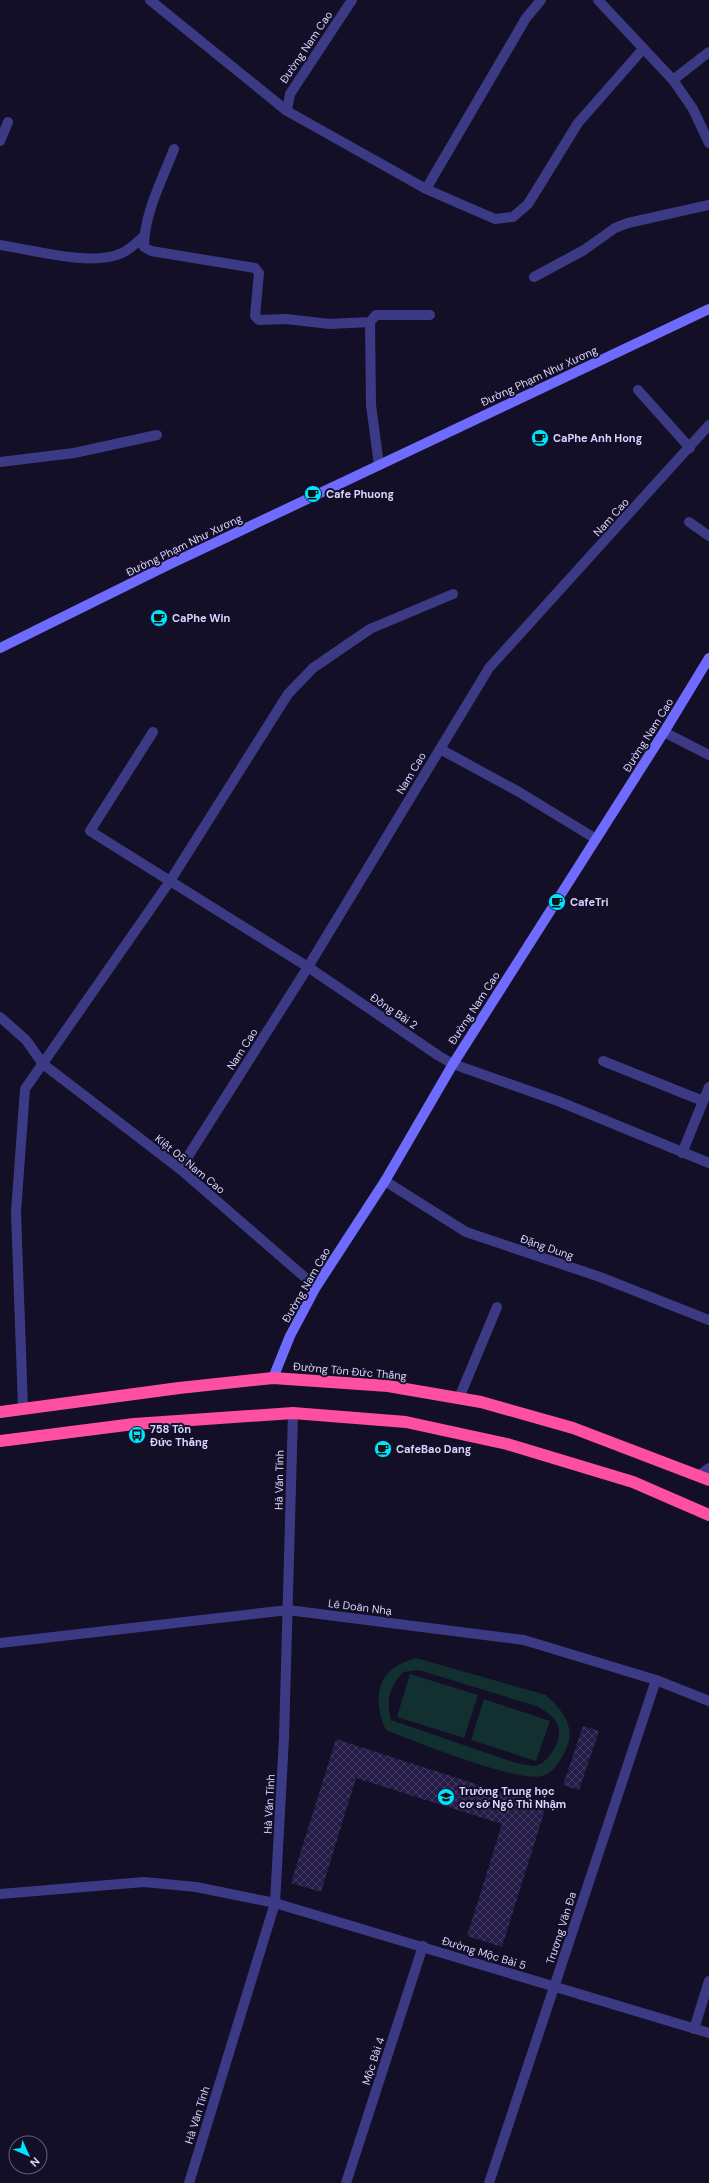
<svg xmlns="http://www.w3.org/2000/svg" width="709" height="2183" font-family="'DM Sans',sans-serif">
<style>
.garden{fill:#12302f;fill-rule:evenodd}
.building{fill:url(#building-cross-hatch)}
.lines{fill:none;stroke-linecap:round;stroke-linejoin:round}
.lane{stroke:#3d3a85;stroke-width:10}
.street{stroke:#3d3a85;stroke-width:10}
.secondary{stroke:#6f6bff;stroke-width:10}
.highway{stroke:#ff4fa3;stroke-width:12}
.labels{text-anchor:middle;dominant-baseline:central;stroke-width:4;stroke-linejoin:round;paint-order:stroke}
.street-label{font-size:11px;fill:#d9d4ff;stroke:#130f26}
.poi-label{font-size:11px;font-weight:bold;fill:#d9d4ff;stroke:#130f26;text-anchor:start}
</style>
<defs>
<pattern id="building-cross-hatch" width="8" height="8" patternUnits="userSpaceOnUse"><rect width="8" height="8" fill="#241b47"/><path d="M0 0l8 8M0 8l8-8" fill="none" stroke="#433b63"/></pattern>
</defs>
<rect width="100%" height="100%" fill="#130f26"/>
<!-- garden -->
<g class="garden">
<path d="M416,1658L546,1695C559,1707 575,1724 568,1744C563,1757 556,1772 542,1776C518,1783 414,1741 386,1730C378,1714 374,1688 388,1673C395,1665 406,1661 416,1658ZM419,1670L539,1707C546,1712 555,1717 558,1726C563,1738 550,1761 538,1765C532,1767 522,1764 516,1763L391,1720C386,1700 389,1688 403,1672Z"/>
<path d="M410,1674L478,1695L464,1738L397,1717Z"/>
<path d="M484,1699L550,1721L536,1761L471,1740Z"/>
</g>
<!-- building -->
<g class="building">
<path d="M583,1726L599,1731L579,1790L563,1785Z"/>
<path d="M336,1739L513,1796L514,1793L547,1803L502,1947L467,1936L502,1824L356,1778L321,1892L291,1883Z"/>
</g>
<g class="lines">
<!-- lane -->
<g class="lane">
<path d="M150,0L287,111"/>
<path d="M180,1169L308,967L489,668L709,425"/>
<path d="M459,1398L497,1307"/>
<path d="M699,1475L709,1468"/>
<path d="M0,1894L144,1882L196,1887L275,1903"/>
</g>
<!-- street -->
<g class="street">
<path d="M352,0L290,94L287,111L426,189L495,219L513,217L528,204L578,123L643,49"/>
<path d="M598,0L673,80L693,109L709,143"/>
<path d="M673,80L709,52"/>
<path d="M0,141L8,122"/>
<path d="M174,149C162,180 144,214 144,247L151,251L255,268L259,273L255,316L259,320L286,319L330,324L370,322L376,315H430"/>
<path d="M426,189L526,18L541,0"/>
<path d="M0,245C33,250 92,267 122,253C131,249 137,242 144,236"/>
<path d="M534,277L584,250L615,228L628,223L709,205"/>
<path d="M370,322L371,405L379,465"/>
<path d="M638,390L690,448"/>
<path d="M0,462L74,453L157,435"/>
<path d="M689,522L709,536"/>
<path d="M153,732L90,831L308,967L439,1056L453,1064L558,1101L709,1163"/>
<path d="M664,732L709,755"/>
<path d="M440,749L519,792L596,839"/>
<path d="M0,1017L26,1040L43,1064L180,1169L316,1287"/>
<path d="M603,1061L703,1101"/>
<path d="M682,1153L709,1087"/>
<path d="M385,1181L466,1232L600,1277L709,1320"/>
<path d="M23,1408L16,1212L25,1089L170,881L288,694L313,668L370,629L453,594"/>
<path d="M0,1643L288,1610L524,1640L656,1680L709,1701"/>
<path d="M275,1903L709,2033"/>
<path d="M694,2029L709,1981"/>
<path d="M189,2183L275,1903L284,1738L293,1413"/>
<path d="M346,2183L423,1946"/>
<path d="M489,2183L656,1680"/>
</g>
<!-- secondary -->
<g class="secondary">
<path d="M0,648L168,565L709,309"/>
<path d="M273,1378L290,1336L316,1287L385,1181L453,1064L664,732L709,658"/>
</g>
<!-- highway -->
<g class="highway">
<path d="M0,1412L179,1388L273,1378L388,1386L481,1402L573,1428L709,1480"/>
<path d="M0,1441L134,1424L293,1413L406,1422L507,1444L633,1482L709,1515"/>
</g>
</g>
<!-- icons -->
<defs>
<g id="cafe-disc" transform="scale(0.9)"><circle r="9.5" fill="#00e5ff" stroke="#130f26"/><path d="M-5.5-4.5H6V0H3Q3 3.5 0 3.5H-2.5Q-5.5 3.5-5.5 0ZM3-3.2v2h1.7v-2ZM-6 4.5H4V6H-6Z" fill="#111"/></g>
<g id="bus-disc" transform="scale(0.9)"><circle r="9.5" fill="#00e5ff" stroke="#130f26"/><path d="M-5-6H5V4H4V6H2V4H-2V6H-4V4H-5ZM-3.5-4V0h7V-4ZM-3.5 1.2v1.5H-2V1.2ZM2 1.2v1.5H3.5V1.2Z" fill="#111"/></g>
<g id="school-disc" transform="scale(0.9)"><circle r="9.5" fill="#00e5ff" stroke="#130f26"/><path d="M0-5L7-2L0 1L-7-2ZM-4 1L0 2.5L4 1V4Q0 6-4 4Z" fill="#111"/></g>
</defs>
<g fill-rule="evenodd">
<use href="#cafe-disc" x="540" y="438"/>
<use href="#cafe-disc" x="313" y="494"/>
<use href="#cafe-disc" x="159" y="618"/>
<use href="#cafe-disc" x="557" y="902"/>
<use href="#bus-disc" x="137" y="1435"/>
<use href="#cafe-disc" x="383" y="1449"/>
<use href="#school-disc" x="446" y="1797"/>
</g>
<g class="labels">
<!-- street labels -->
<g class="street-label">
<text transform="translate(306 47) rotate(-56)">Đường Nam Cao</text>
<text transform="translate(539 376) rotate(-25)">Đường Phạm Như Xương</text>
<text transform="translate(611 517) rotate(-48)">Nam Cao</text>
<text transform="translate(184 545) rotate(-26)">Đường Phạm Như Xương</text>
<text transform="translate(648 735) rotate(-58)">Đường Nam Cao</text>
<text transform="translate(411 773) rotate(-59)">Nam Cao</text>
<text transform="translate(474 1008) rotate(-57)">Đường Nam Cao</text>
<text transform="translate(394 1011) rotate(34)">Đồng Bài 2</text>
<text transform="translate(242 1049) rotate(-57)">Nam Cao</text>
<text transform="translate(190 1164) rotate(39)">Kiệt 05 Nam Cao</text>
<text transform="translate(547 1247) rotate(19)">Đặng Dung</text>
<text transform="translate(306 1285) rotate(-60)">Đường Nam Cao</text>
<text transform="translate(350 1371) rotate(5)">Đường Tôn Đức Thắng</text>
<text transform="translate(279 1480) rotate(-89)">Hà Văn Tính</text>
<text transform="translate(360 1607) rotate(7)">Lê Doãn Nhạ</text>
<text transform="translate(269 1804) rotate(-87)">Hà Văn Tính</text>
<text transform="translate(561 1928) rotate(-72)">Trương Văn Đa</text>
<text transform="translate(484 1953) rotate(17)">Đường Mộc Bài 5</text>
<text transform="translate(373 2061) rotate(-72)">Mộc Bài 4</text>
<text transform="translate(197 2115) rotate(-73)">Hà Văn Tính</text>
</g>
<!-- poi labels -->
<g class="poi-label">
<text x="553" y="438">CaPhe Anh Hong</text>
<text x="326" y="494">Cafe Phuong</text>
<text x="172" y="618">CaPhe Win</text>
<text x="570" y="902">CafeTri</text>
<text x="150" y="1429">758 Tôn<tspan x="150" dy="13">Đức Thắng</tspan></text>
<text x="396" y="1449">CafeBao Dang</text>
<text x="459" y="1791">Trường Trung học<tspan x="459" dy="13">cơ sở Ngô Thì Nhậm</tspan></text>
</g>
</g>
<!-- north arrow -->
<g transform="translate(28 2155) rotate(135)"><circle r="19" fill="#130f26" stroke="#625e7d"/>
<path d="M0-3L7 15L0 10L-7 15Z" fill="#00e5ff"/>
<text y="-6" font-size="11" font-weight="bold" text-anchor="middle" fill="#d9d4ff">N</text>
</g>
</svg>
